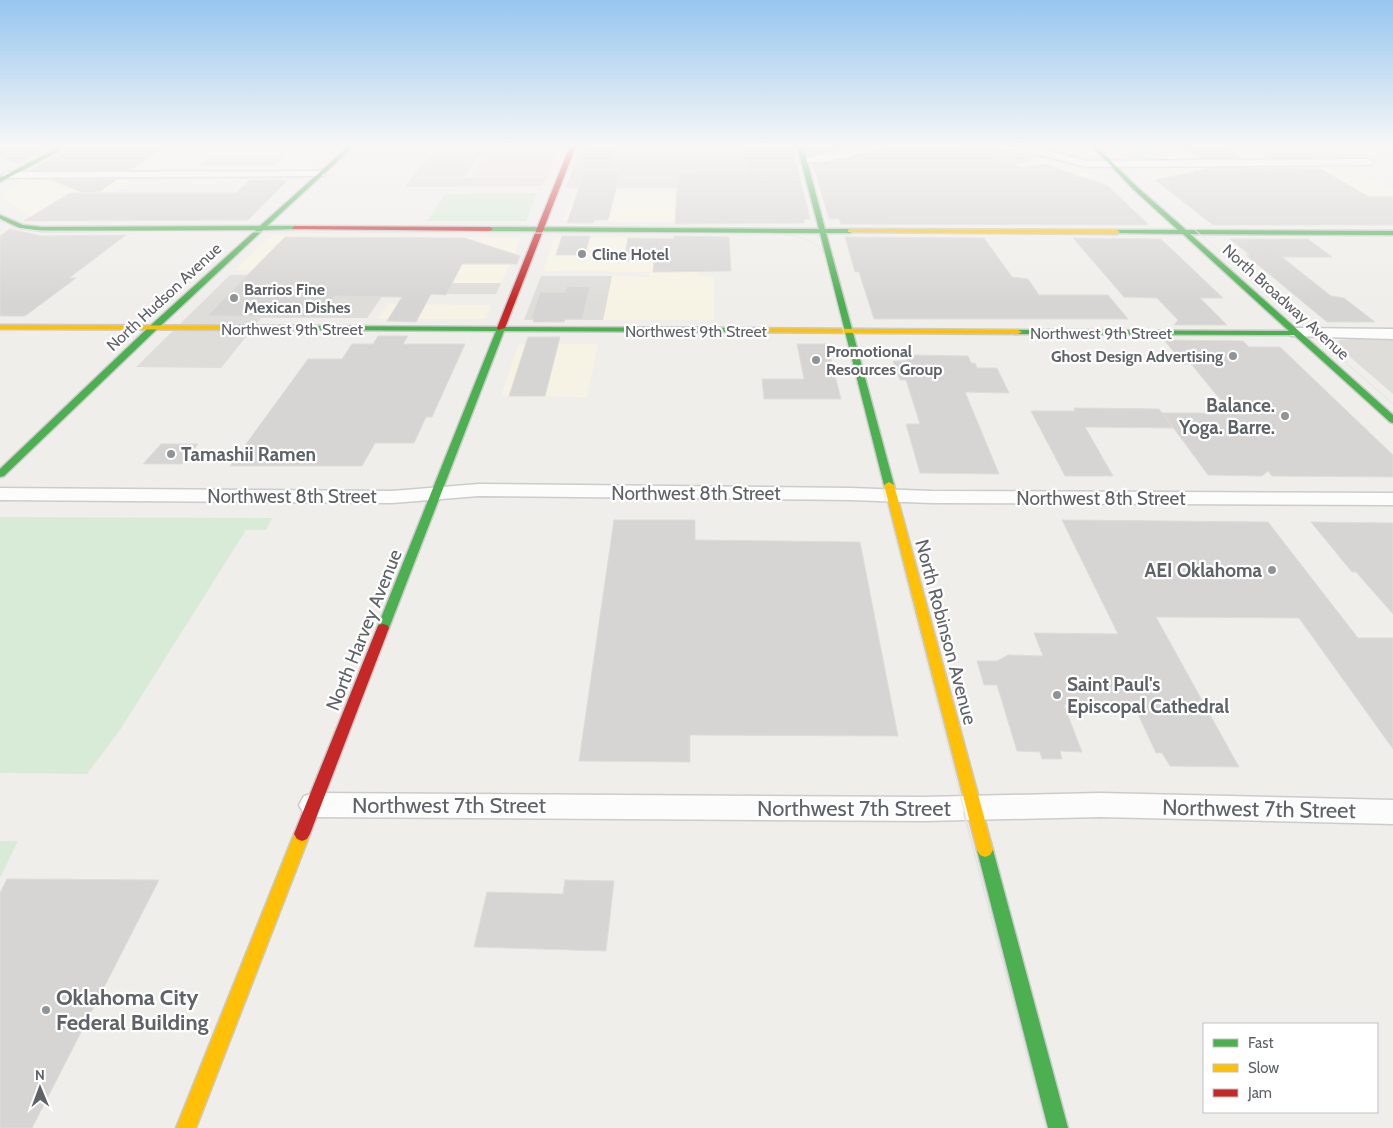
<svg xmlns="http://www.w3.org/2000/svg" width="1393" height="1128" font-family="Cabin,sans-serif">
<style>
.commercial{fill:#f7f3e4}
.industrial{fill:#dfddda}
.medical{fill:#eae0de}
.green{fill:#d8ebd6}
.building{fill:#d6d5d3;stroke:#deddd9}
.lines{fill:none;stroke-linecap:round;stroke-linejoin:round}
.street-casing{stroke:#cbcccc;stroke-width:3}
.fast-casing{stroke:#cacacb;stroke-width:3}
.slow-casing{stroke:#cacacb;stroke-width:3}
.jam-casing{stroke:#cacacb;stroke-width:3}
.street{fill:#fdfcfc;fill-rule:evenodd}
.fast{fill:#4caf50;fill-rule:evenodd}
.slow{fill:#ffc107;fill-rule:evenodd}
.jam{fill:#c62828;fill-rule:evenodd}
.tram-far1{stroke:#e4e4e4;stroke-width:1}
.tram{stroke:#e4e4e4;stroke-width:2}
.rail{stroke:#e4e4e4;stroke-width:2;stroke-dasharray:0.5 3;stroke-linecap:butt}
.poi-dot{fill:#919496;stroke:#fff;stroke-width:2}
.labels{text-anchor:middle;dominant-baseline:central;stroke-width:4.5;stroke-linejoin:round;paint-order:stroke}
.far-poi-label{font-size:16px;font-weight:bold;fill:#5f6368;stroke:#fff;text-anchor:start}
.far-street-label{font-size:16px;fill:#5f6368;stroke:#fff}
.poi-label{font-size:19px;font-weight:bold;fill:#5f6368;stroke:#fff;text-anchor:end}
.street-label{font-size:19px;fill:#5f6368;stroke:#fff}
.near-street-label{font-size:22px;fill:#5f6368;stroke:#fff}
.near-poi-label{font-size:22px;font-weight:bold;fill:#5f6368;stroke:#fff;text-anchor:start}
</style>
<rect width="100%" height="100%" fill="#efeeea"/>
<!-- commercial -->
<g class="commercial">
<path d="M74,146H337L311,171L30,170L66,150L211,149L214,147L70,148Z"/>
<path d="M1176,146H1242L1260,157H1191Z"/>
<path d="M1037,157L1075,167L1101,178L994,185L982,180Z"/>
<path d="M1298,167H1351L1393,190V195H1345Z"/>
<path d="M1138,168H1212L1256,199H1177Z"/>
<path d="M19,179H132L113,192H106L61,220L33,217L0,197L5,195L2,193L23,181L17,180Z"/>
<path d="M705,191V221H563L573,192Z"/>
<path d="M271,236L380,237L355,271L235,270Z"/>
<path d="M432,237L521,238L501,283H402Z"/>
<path d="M554,238H727L729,272H697V276L714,277V320H603L612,276L649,277V272L543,271Z"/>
<path d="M388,304L491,305L485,319H378Z"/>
<path d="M519,344H598L587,397L501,396Z"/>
</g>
<!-- industrial -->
<g class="industrial">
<path d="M438,146H560L556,155L479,156L464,178L547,177L542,186L404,187Z"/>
<path d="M583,146H790L800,188H565Z"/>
<path d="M935,146L984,147L1037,157L982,180L963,178Z"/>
<path d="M1255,146H1326L1345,156L1340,159H1277Z"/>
<path d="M230,275H396L392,283H501L496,294H384L367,318H261L221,368L136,367Z"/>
<path d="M541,276H612L603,320H524Z"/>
<path d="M1354,339H1393V394L1335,344L1340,340Z"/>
</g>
<!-- medical -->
<g class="medical">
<path d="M361,146H434L426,155H352Z"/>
<path d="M556,155L547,177L471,178L485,156Z"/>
</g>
<!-- green -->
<g class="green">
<path d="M1110,146H1156L1170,157C1162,163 1136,163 1126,158C1120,156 1115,150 1110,146Z"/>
<path d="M294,149L276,166H198L219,150Z"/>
<path d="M537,193L526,221H427L445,194Z"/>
<path d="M0,517L272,518L266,530H246L120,730L87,774L0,773Z"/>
<path d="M0,841H18L0,878Z"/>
</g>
<!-- building -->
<g class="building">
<path d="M0,146H49L48,148L17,164L0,157Z"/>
<path d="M62,146H166L131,170H30L65,152V149Z"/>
<path d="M589,146H615L609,173H620L608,220H594L593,223H567L580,185Z"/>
<path d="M743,146H792L810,219L804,220V223L675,224L678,173L748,172Z"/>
<path d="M808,146H856L810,155Z"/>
<path d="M887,146L947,147L990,150L984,160L1025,168L1044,164L1108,186L1148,224H1145L1147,225L841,224L839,219H829L813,164L866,155L884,150Z"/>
<path d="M1179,146H1222L1242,158H1198Z"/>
<path d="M1212,168L1321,169L1369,197H1393V225H1213L1155,180Z"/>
<path d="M117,179L99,192H81L52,180Z"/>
<path d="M250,180H288L248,220L24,221L70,193H236Z"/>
<path d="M10,229L42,236L126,235L69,278H76L25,316H0V236Z"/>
<path d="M562,236H590L585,255H556Z"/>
<path d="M674,236L729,237L731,271L653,272L654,261H624L628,238L674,239Z"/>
<path d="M285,237L465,238L520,256L517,264H462L446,295L431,294L416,322L387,321L402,297L334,296L320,317L207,316Z"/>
<path d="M845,237L984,238L1012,277L1028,279L1039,295H1108L1128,319H874L859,272H855Z"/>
<path d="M1073,238L1161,239L1223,298H1200L1227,325H1174L1178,320L1157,298L1124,297Z"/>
<path d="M1230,239H1308L1332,257H1282L1331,296L1344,298L1375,322H1327L1246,255H1250Z"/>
<path d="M567,286L590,287L582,319H565L564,322H533L534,319H531L540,292H565Z"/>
<path d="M378,336H408L403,344H465L432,417H426L414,443H375L362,466H230L308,359H342L352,344H373Z"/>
<path d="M528,337H560L545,396H509Z"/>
<path d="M1164,340L1243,341L1249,347H1280L1393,455V477L1272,476L1268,471L1262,476L1208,475L1164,415L1173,428L1085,427L1113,476H1065L1031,411H1075L1074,408L1159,409L1162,413H1230L1222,404H1224L1191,364H1184Z"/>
<path d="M797,344H827L841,399H764L762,379H804Z"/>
<path d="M914,355L968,356L971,363H975L977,368H997L1009,393L965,392L999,474L920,473L906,424H920L906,380H900L893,361H905Z"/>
<path d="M161,444H198L182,464H143Z"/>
<path d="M614,520H695V540L860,542L898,736L690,735V762L579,761Z"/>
<path d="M1062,520L1268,522L1358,638H1393V749L1299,618L1156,617L1239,767L1170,766L1162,753H1156L1134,706L1064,705L1082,752L1060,751L1062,759H1042L1040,752L1017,751L997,685H984L977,661H997L1008,655L1043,656L1034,633L1118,634Z"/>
<path d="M1311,522L1393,523V614L1356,572H1352Z"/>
<path d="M7,879L159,880L32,1128H0V893Z"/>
<path d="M565,880L614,881L606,951L474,947L487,892L563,894Z"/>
</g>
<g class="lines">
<!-- street casing -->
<g class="street-casing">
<g id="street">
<path d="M865,146H885L884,148C869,152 808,169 799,160C802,157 856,147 865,146Z"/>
<path d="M993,146H1016L1040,149L1087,161L1369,159L1374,162L1369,165L1087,167L1040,155L998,149Z"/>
<path d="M320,171L324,172L325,174L324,176L7,178L2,175L7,172Z"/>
<path d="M1297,328L1393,329V339L1291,336L1289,333L1291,330Z"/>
<path d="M479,484L851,488L932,491L1393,493V505L932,503L851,500L479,496L392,503L0,500V488L392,491Z"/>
<path d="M314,793L924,797L1100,793L1393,800V824L1100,817L924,821L314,817L304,814L299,805L304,796Z"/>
</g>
</g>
<!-- fast casing -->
<g class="fast-casing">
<g id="fast">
<path d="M349,146H354L267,226H295L298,228L297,229L263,230L156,330L4,476L0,477V469L150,326L256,230L42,231L20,228L0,219V215L23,225L42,227L260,226Z"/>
<path d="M797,146H803L825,229H850L853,231L850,233H826L894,485L893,487L889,488L884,485L820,233L490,231L487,229L490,227L819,229Z"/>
<path d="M1092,146H1096L1137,187L1186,230L1393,231V235L1190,234L1393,415V423L1390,422L1294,335L1015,334L1014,332L1018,330L1289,331L1183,234L1115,233V231L1117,230H1178L1133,189Z"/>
<path d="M53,147L61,150L0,182V178L54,150Z"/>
<path d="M307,326L736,328L740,330L736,332L504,331L389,628L387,631H379L377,628L496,331L310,330L306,328Z"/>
<path d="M985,843L990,845L993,850L1068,1128H1048L977,850L980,845Z"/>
</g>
</g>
<!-- slow casing -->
<g class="slow-casing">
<g id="slow">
<path d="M850,229L1117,230L1120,232L1117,234L848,232V230Z"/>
<path d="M0,325L310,326L314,328L310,330L0,329Z"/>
<path d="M733,328L1018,330L1022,332L1018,334L736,332L732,330Z"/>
<path d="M889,482L894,485L993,850L990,855L985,857L980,855L977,850L884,485Z"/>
<path d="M302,827L307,829L310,834L196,1128H176L294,834L297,829Z"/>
</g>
</g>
<!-- jam casing -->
<g class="jam-casing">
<g id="jam">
<path d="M570,146H576L505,328L498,330L497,328Z"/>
<path d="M295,226L490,227L493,229L490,231L293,229L292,228Z"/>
<path d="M383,624L387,625L389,628L310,834L307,839L302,841L297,839L294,834L377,628L379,625Z"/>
</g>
</g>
<!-- street -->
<use href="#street" class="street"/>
<!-- fast -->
<use href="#fast" class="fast"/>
<!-- slow -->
<use href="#slow" class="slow"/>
<!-- jam -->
<use href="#jam" class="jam"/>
<!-- tram-far1 -->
<g class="tram-far1">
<path d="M1104,146L1168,206L1393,404"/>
<path d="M0,219L14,228L39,231L770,234C790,235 812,236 824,254L965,814"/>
</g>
<!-- tram -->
<path class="tram" d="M964,813L1046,1128"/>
<!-- rail -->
<path class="rail" d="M1380,146L1393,152"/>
</g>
<!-- sky -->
<linearGradient id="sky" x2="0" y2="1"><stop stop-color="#97c6ef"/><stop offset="0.48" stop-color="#f8f7f6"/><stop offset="1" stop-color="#f8f7f6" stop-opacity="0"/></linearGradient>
<rect width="1393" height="303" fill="url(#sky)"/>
<!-- markers -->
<g class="poi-dot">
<circle cx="582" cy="254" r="5"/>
<circle cx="234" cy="298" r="5"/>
<circle cx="1233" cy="356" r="5"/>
<circle cx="816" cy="360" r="5"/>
<circle cx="1285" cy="416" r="5"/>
<circle cx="171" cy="454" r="5"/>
<circle cx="1272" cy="570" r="5"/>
<circle cx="1057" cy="695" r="5"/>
<circle cx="46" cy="1010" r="5"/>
</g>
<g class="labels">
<!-- far-poi labels -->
<g class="far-poi-label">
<text x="592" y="254">Cline Hotel</text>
<text x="244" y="289">Barrios Fine<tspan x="244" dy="18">Mexican Dishes</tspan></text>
<text x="826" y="351">Promotional<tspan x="826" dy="18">Resources Group</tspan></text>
<text x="1223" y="356" text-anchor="end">Ghost Design Advertising</text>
</g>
<!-- far-street labels -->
<g class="far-street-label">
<text transform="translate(164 297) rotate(-43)">North Hudson Avenue</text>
<text transform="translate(1286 302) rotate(42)">North Broadway Avenue</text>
<text x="292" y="329">Northwest 9th Street</text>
<text x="696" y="331">Northwest 9th Street</text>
<text x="1101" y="333">Northwest 9th Street</text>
</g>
<!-- poi labels -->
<g class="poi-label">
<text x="1275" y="405">Balance.<tspan x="1275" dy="22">Yoga. Barre.</tspan></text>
<text x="181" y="454" text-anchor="start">Tamashii Ramen</text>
<text x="1262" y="570">AEI Oklahoma</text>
<text x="1067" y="684" text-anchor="start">Saint Paul's<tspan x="1067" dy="22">Episcopal Cathedral</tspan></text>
</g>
<!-- street labels -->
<g class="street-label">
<text x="696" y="493">Northwest 8th Street</text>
<text x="292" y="496">Northwest 8th Street</text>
<text x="1101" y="498">Northwest 8th Street</text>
<text transform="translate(364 630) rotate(-68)">North Harvey Avenue</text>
<text transform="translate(946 632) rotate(75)">North Robinson Avenue</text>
</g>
<!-- near-street labels -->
<g class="near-street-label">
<text x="449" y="805">Northwest 7th Street</text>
<text x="854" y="808">Northwest 7th Street</text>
<text transform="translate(1259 809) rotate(1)">Northwest 7th Street</text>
</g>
<!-- near-poi labels -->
<g class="near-poi-label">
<text x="56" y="997">Oklahoma City<tspan x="56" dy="25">Federal Building</tspan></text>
</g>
</g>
<!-- legend -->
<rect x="1203" y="1023" width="175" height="90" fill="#ffffff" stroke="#bfc1c3"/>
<rect x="1213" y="1039" width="25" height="8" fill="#4caf50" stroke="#bfc1c3"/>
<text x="1248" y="1048" font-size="15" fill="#5f6368">Fast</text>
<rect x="1213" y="1064" width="25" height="8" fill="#ffc107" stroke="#bfc1c3"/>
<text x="1248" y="1073" font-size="15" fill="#5f6368">Slow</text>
<rect x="1213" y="1089" width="25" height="8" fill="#c62828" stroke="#bfc1c3"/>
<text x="1248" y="1098" font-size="15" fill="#5f6368">Jam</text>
<!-- north arrow -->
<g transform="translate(40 1088) rotate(359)" stroke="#ffffff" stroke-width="4" paint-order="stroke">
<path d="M0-4L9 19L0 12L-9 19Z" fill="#5f6368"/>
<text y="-8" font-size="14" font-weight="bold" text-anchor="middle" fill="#5f6368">N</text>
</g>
</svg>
